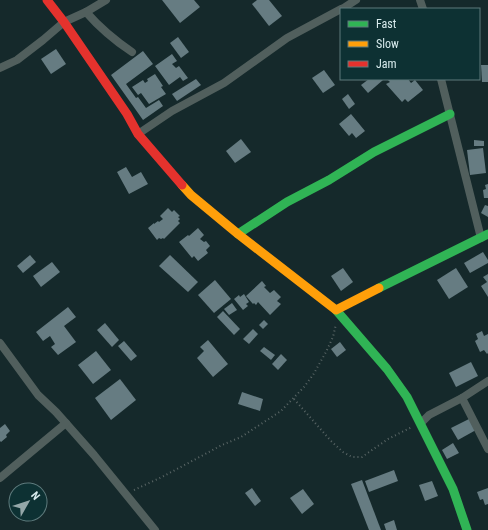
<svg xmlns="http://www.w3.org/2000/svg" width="488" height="530" font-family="'Roboto Condensed',sans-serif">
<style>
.building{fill:#667c82}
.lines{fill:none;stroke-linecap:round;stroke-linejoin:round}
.path{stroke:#5a6666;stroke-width:2;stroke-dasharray:1 3;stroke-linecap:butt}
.street{stroke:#515f5d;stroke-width:8}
.fast{stroke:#30b455;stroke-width:9}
.slow{stroke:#ff9f0a;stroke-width:9}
.jam{stroke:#e5322d;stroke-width:9}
</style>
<rect width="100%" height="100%" fill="#15292b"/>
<!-- building -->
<g class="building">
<path d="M162,0H194L200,7L180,23Z"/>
<path d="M257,0H269L282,16L269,26L252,4Z"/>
<path d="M178,37L189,52L181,58L170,43Z"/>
<path d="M56,49L66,64L51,74L41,59Z"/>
<path d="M143,51L153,64L126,84L136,98L138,97L146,108L159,100L163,106L143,120L111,75Z"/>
<path d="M172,54L177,61L172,64L176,68L179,66L188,78L183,81L180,77L169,85L155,66Z"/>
<path d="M481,65H488V82H482Z"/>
<path d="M324,70L335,85L323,93L312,78Z"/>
<path d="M155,74L163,86L161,87L166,94L149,104L141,93L138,95L132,87L143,80L145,83L148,81L147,79Z"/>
<path d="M196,79L201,85L177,101L172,94Z"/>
<path d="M369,79L383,80L368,93L361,85Z"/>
<path d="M387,79H408L411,83L415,80L423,90L408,102L405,99L402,102L386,84L390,82Z"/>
<path d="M348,94L355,104L349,109L342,99Z"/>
<path d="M351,114L365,131L356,138L352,133L349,136L339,124Z"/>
<path d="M241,139L251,152L235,163L226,151Z"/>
<path d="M474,140L484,141V146H474Z"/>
<path d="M483,148L486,173L470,175L467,150Z"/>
<path d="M126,167L132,177L141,172L148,184L129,194L117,172Z"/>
<path d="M488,184V198H484L483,190L486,189L485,185Z"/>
<path d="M485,205L488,206V217L481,213Z"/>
<path d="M168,208L172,212L174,210L180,216L178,217L180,219L178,221L180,223L164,239L163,238L161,239L159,238L157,240L148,228L154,223V224L158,221L159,222L163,219L160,216Z"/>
<path d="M198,228L204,235L200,239L204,242L206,241L210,246L206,250L208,253L198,261L194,256L192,258L179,242L188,235L189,236Z"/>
<path d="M483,252L488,260V263L470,273L464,263Z"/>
<path d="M30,255L36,262L23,273L17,266Z"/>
<path d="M170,255L198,282L188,292L159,266Z"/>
<path d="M52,262L60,272L41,287L33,276Z"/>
<path d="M343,268L353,282L341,291L331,276Z"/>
<path d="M456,268L468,287L449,299L437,280Z"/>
<path d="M488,274V297L481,286L487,282L483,277Z"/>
<path d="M215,280L231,299L214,313L198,295Z"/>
<path d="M262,281L266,286L264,287L270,293L274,290L281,297L277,301L281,304L270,315L258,302L256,305L254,303L253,304L246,296Z"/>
<path d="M244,294L249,302L246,304L248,306L243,310L234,299L239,295L240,297Z"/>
<path d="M232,303L237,310L229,315L224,309Z"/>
<path d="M68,307L76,317L64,326L76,342L58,355L51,347L55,344L50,336L43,341L36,332Z"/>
<path d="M223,311L240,329L234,335L217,317Z"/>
<path d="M264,320L268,324L263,329L259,325Z"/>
<path d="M105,323L119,340L112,347L97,330Z"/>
<path d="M253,329L258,334L249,344L243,339Z"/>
<path d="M482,331L484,336L488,334V353L487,354L484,350L480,352L475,341L478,339L476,334Z"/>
<path d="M208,340L228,364L213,377L197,358L204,351L200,347Z"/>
<path d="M124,341L137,356L131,361L118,346Z"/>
<path d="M340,342L346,350L337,357L331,349Z"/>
<path d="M264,347L275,355L271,360L260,351Z"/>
<path d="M96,351L111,370L93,384L78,365Z"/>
<path d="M281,354L287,360L278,370L272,364Z"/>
<path d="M471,362L478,376L456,387L449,373Z"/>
<path d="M120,379L136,400L111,420L95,398Z"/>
<path d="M242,392L263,399L260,411L238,404Z"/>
<path d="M469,419L476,430L458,440L451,428Z"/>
<path d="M5,424L10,431L6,435L7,437L1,442L0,441V428Z"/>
<path d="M453,443L459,453L447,459L442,450Z"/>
<path d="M394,470L398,481L369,492L365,481Z"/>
<path d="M362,480L381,530H369L351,484Z"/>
<path d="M432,481L438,496L425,501L419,485Z"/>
<path d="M252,488L261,501L255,506L245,493Z"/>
<path d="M488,488V504L485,505L483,499L480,500L477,492Z"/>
<path d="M303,489L314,504L302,514L290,498Z"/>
<path d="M394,520L397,530H386L384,524Z"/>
</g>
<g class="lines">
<!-- path -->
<g class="path">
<path d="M294,399L331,441L343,452L352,457H362L388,439L412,427"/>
<path d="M134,490L162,477L222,445L241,437L281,411L304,387L313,375L326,352L333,337L336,324"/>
</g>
<!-- street -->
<g class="street">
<path d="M420,0L423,9"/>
<path d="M342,9L356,0"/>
<path d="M86,12C100,28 114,40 132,52"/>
<path d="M0,68L17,60L43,40L64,22L86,12L106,0"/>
<path d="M441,79L481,238"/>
<path d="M138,134L172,111L224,83L287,38L341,9"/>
<path d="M0,343L38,395L56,412L94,455L155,530"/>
<path d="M462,398L488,449"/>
<path d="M421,423L429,415L462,398L488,381"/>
<path d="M0,478L66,423"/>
</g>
<!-- fast -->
<g class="fast">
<path d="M238,234L287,202L329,180L374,152L450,114"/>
<path d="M379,288L488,234"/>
<path d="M336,310L387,369L407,397L453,489L467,530"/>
</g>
<!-- slow -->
<path class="slow" d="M182,185L191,195L238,234L336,310L379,288"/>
<!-- jam -->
<path class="jam" d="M47,0L64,22L127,114L138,134L182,185"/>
</g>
<!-- legend -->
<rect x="340" y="8" width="140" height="72" fill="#0d3133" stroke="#5e7b7d"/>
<rect x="348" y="21" width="20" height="6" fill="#30b455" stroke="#5e7b7d"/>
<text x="376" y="28" font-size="12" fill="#d8ebed">Fast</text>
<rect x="348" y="41" width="20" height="6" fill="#ff9f0a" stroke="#5e7b7d"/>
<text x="376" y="48" font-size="12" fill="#d8ebed">Slow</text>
<rect x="348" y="61" width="20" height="6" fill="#e5322d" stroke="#5e7b7d"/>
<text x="376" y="68" font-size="12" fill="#d8ebed">Jam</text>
<!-- north arrow -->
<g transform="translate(28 502) rotate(51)"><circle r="19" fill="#0d3133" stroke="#5e7b7d"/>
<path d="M0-3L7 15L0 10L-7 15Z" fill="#94a7a9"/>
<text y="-6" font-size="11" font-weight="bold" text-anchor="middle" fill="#d8ebed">N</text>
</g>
</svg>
